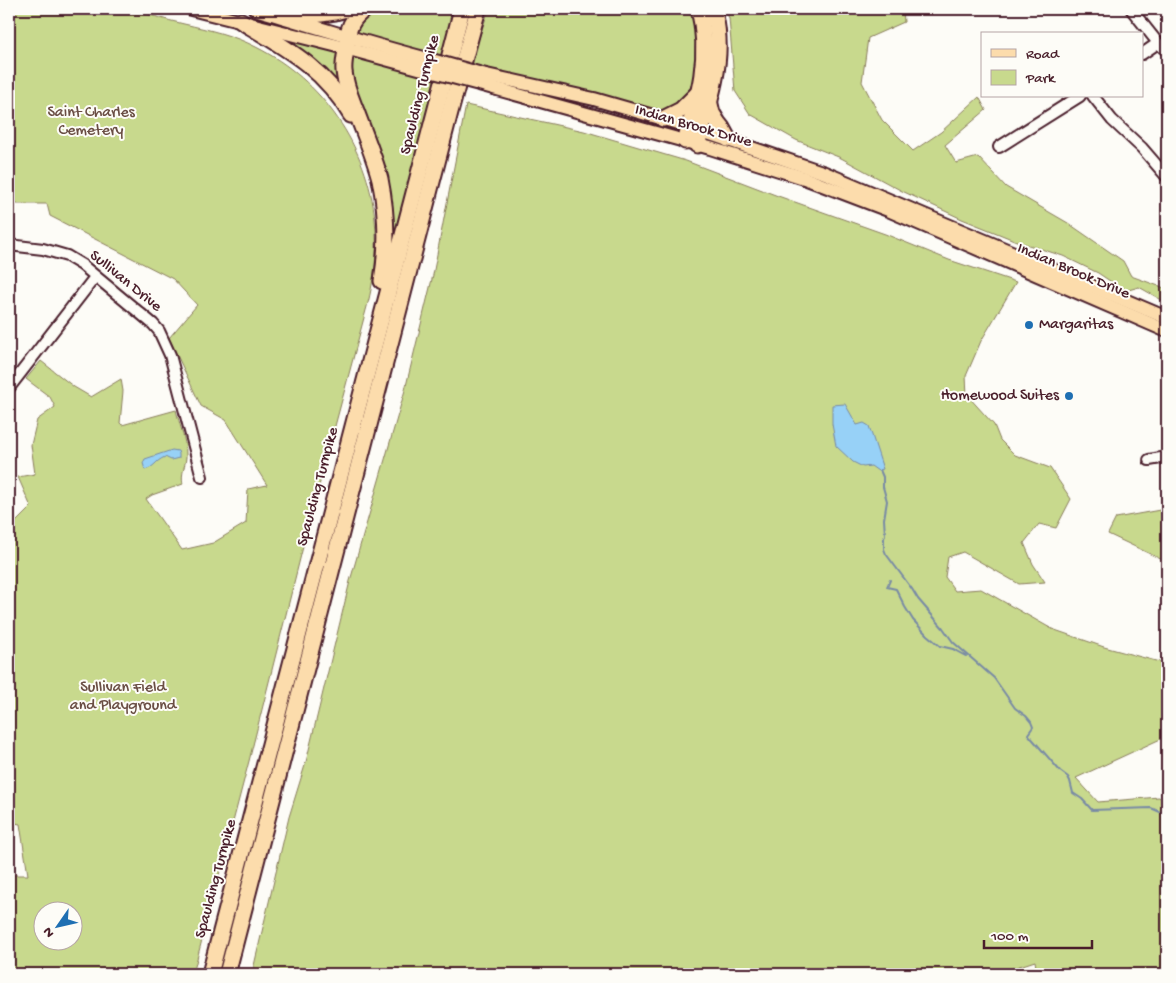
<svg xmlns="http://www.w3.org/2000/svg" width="1176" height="983" font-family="'Gochi Hand',sans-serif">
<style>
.green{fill:#c8d98d;stroke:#897c5c;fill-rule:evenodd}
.water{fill:#97d1f7;stroke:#788aa5}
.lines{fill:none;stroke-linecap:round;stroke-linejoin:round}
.stream{stroke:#788aa5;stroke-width:2}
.minor-casing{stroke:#4a1f2b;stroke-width:14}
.major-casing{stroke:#4a1f2b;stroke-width:16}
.highway-casing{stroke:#4a1f2b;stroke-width:19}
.minor{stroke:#fdfcf7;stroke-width:10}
.major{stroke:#fcdcac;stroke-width:12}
.highway{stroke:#fcdcac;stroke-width:15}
.major-bridge-casing{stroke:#4a1f2b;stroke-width:16;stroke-linecap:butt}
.major-bridge{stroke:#fcdcac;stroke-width:12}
.poi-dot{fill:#1f6fb2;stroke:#fdfcf7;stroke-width:2}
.labels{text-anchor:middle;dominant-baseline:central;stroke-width:4;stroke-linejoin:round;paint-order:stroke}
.street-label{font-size:16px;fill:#4a1f2b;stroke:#fdfcf7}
.park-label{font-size:16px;fill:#6a4e44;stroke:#fdfcf7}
.poi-label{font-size:16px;fill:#4a1f2b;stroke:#fdfcf7;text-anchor:start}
</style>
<rect width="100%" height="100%" fill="#fdfcf7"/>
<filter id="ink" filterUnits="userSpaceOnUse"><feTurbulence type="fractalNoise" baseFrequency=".02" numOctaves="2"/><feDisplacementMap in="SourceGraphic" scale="10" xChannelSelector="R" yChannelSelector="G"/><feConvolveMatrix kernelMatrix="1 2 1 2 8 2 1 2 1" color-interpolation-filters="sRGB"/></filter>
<g filter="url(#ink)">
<!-- green -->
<g class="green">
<path d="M9,9C35,9 62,9 88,9C100,9 114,7 126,9C146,13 165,20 184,24C210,30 233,35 256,47C322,80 368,147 375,220C378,247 375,273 369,299L308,527L249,761L193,974H9V875H28L20,824L9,822V525L11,527L31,507L18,477L35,474L31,445L37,420L55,407L50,397L26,379L41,361L74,387L91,397L121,379L123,391L120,423L122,425L176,410C179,423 186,440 186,453C187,464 180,473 183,484L152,495L146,499L182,550L213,543L246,523L248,489L267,485L226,420L201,406L169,338L197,305L173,279L50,216L47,204H9ZM42,910H72V940H42Z"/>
<path d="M375,9H454L441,57L354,34C356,24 367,13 375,9Z"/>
<path d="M489,9H694L699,46L694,81L690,90L679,106L661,113L547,82L470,64Z"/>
<path d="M725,9H903L904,22L868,38L862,82L882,120L913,151L941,132L979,97L986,110L945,145L956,163L978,157L1006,187L1068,223L1123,261L1131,276L1167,289V303L1139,287L1125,291L1098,273L1063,256L1019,242L962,219L902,191L841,158L796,140L750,114L735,91L729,18Z"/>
<path d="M279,37L340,52L347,97Z"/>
<path d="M350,57L437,78L392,247L351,89Z"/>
<path d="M466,105L584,131L686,161L778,196L885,234L949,260L1016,282L981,341L966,376L967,395L994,425L1000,440L1015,455L1050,468L1071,499L1056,528L1039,524L1024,543L1033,564L1045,582L1019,584L963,552L948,557L945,577L955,591L981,589L1052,629L1104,647L1167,664V736L1076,778L1098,802L1159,797L1167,803V974H1148L1129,968V974H1037L1035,961L995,974H252L289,817L306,762L350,581L405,390L433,275Z"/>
<path d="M1167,506V562L1108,534L1116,518L1160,510Z"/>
</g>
<!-- water -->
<g class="water">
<path d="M845,404L857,425L864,423L869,426L883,469L878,471L871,466L863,467L853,462L836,446L832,424V405Z"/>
<path d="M172,450L178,451L179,454V458L171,460L165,457C155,461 155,467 145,470L143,463L145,459Z"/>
</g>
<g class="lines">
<!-- stream -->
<g class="stream">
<path d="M880,470L883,477V487L887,501L884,519L885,535L884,538V549L886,554L912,589L918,599L943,628L953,642L994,678L1015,708L1026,716L1031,722L1033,727L1028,734L1060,771L1068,777L1070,781L1073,793L1082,799L1092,810L1151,808L1167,815"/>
<path d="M890,580L887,587L896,589L905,607L913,620L927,635L940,646L953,649L966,656"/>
</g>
<!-- minor casing -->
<g class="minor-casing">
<g id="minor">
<path d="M1131,9L1158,43L1167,51"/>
<path d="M1142,54L1158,43"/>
<path d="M1093,96L1112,120L1142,148L1167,177"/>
<path d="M999,147L1080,96"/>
<path d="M9,245L43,249L67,256L82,265L153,324L159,331L170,355L202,477"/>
<path d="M9,388L95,277"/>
<path d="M1149,460L1167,457"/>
</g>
</g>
<!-- major casing -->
<g class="major-casing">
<g id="major">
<path d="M191,9L334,45L426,70"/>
<path d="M255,9C313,26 370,44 428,59"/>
<path d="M482,74L594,99L681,124L825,173L1167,318"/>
<path d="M479,84L710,148L804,178L888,210L1167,331"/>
</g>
</g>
<!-- highway casing -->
<g class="highway-casing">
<g id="highway">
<path d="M266,9L314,15L335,12L346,9"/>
<path d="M365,9C351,19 348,28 347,44C346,53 343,62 344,71C345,85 351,98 356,111C364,133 374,156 380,179C387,214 388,247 382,281"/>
<path d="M241,21C286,48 324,68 351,115"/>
<path d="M709,100L712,113L718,123L722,128L728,139"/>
<path d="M663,119L681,110L699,92"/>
<path d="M685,141C699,96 711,56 699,9"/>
<path d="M697,145C710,101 727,54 713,9"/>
<path d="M210,974L462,9"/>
<path d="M227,974L450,112L478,9"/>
</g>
</g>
<!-- minor -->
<use href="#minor" class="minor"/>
<!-- major -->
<use href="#major" class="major"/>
<!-- highway -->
<use href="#highway" class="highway"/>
<!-- major-bridge casing -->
<g class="major-bridge-casing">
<g id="major-bridge">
<path d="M428,59L482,74"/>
<path d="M426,70L479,84"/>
</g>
</g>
<!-- major-bridge -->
<use href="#major-bridge" class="major-bridge"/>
</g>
</g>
<!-- markers -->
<g class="poi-dot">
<circle cx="1029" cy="325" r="5"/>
<circle cx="1069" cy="396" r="5"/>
</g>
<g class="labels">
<!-- street labels -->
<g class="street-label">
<text transform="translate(421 95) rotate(-76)">Spaulding Turnpike</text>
<text transform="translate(693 127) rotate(16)">Indian Brook Drive</text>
<text transform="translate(1073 272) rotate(23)">Indian Brook Drive</text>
<text transform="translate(125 282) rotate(39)">Sullivan Drive</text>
<text transform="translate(319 487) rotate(-75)">Spaulding Turnpike</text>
<text transform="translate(217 879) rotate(-75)">Spaulding Turnpike</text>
</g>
<!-- park labels -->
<g class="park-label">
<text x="91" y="113">Saint Charles<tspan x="91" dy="18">Cemetery</tspan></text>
<text x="123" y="688">Sullivan Field<tspan x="123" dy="18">and Playground</tspan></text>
</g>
<!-- poi labels -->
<g class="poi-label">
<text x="1039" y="325">Margaritas</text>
<text x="1059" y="396" text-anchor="end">Homewood Suites</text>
</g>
</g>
<!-- margin -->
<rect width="1176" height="983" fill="none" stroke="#fdfcf7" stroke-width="30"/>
<rect x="15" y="15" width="1146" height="953" fill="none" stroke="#4a1f2b" stroke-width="2" filter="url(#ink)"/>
<!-- legend -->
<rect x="981" y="32" width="162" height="65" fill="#fdfcf7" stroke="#b5a4a5"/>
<rect x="991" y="49" width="25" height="8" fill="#fcdcac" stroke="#b5a4a5"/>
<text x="1026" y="58" font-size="15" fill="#4a1f2b">Road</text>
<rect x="991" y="70" width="25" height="15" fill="#c8d98d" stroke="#b5a4a5"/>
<text x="1026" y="82" font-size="15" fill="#4a1f2b">Park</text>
<!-- north arrow -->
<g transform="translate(58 926) rotate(236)"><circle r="24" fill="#fdfcf7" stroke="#b5a4a5"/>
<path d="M0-4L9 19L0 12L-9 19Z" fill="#1f6fb2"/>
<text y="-8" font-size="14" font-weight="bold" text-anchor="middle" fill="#4a1f2b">N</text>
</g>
<!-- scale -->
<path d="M984 940v8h108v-8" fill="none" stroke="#4a1f2b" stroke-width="2.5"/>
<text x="991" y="940" font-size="15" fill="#4a1f2b" stroke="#fdfcf7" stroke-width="4" paint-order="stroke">100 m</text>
</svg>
